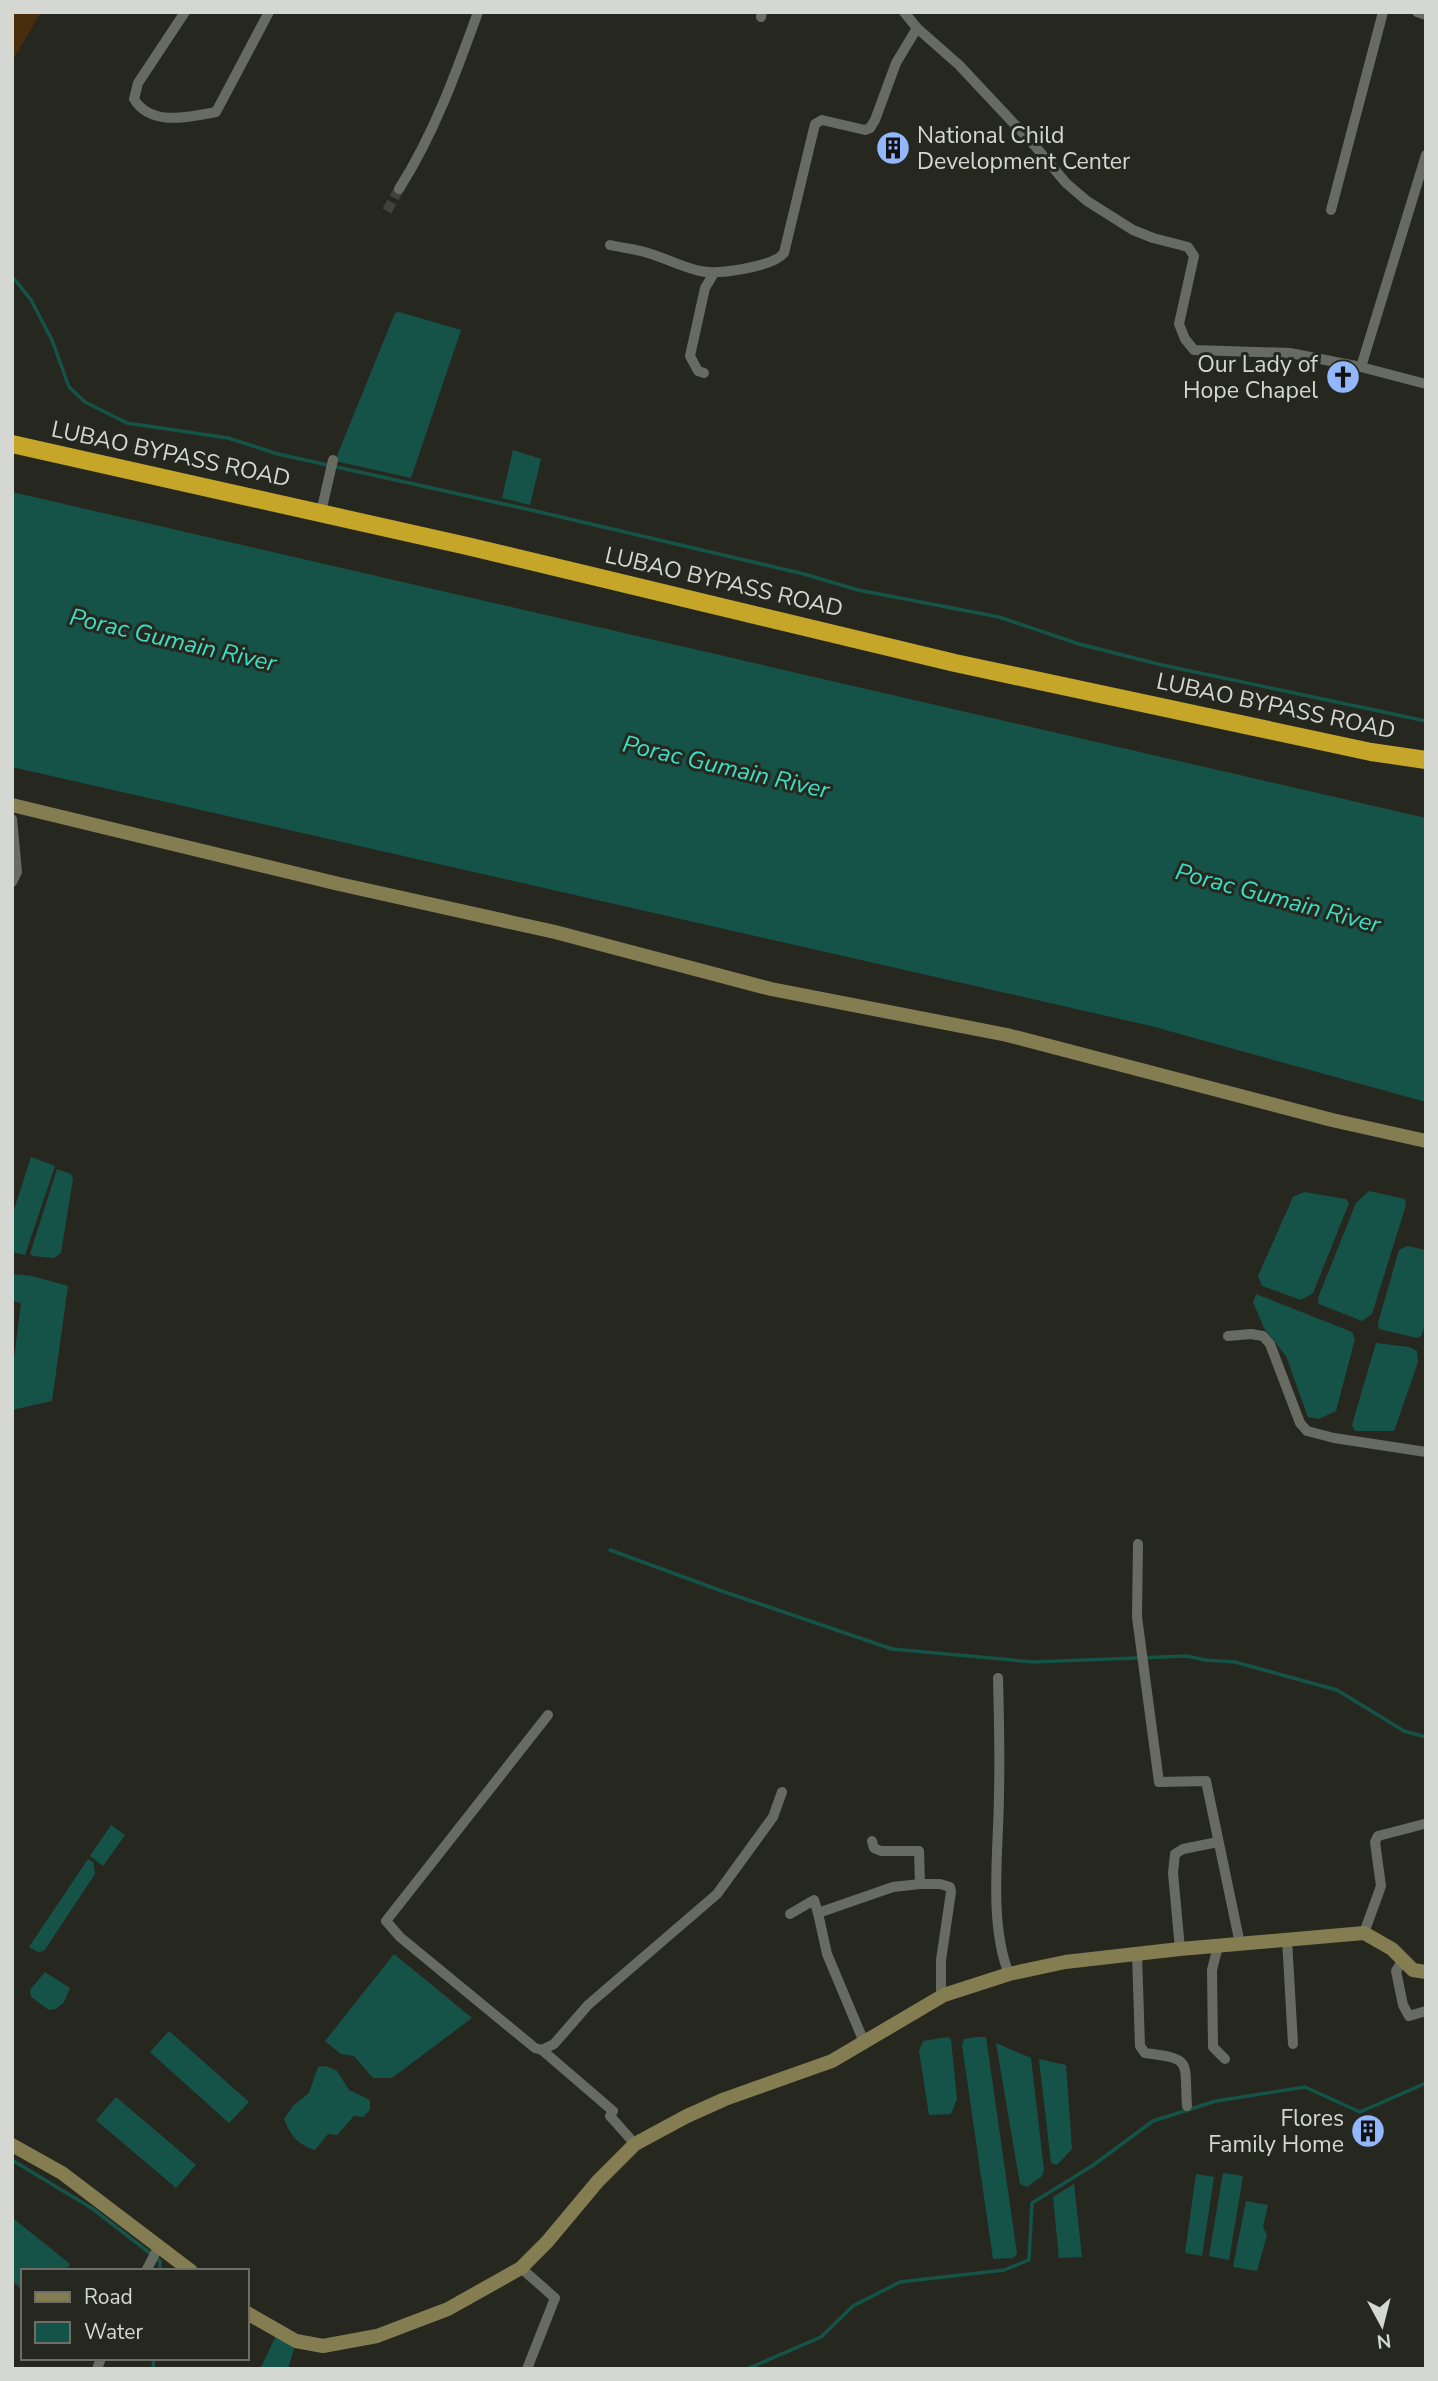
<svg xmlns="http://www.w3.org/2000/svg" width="1438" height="2381" font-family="'Nunito Sans',sans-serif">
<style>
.green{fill:#492e0e}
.water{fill:#155348}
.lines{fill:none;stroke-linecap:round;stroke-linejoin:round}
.stream{stroke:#155348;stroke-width:3.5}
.street-tunnel{stroke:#40423b;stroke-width:10;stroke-dasharray:10 5;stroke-linecap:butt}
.street{stroke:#686b62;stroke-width:10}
.secondary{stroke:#847d51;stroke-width:14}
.highway{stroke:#c5a629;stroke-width:18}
.labels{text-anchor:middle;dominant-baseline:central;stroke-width:6;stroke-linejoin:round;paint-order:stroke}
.poi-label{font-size:23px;fill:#d5d7d2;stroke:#262820;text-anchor:end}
.street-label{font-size:23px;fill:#d5d7d2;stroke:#262820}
.water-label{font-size:24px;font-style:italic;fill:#3ae0c5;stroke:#262820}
</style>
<rect width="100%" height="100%" fill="#262820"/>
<!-- green -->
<path class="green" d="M12,12H41L12,61Z"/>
<!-- water -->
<g class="water">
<path d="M399,312L461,330L411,478L335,461L395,313Z"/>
<path d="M513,450L541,459L530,505L502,498Z"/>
<path d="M12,492L1426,818V1102L1151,1026L12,767Z"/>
<path d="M31,1157L55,1166L25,1255L12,1252V1216Z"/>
<path d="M57,1169L71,1174L73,1178L61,1253L54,1258L33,1256L30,1254Z"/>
<path d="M1369,1191L1405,1199L1406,1205L1372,1314L1362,1321L1319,1304L1318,1298L1356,1203Z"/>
<path d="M1304,1192L1346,1199L1349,1203L1313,1293L1301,1300L1262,1286L1258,1276L1293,1197Z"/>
<path d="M1407,1246L1426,1250V1322L1421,1336L1417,1338L1379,1329L1378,1323L1399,1250Z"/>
<path d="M12,1274L32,1276L68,1286L52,1401L12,1410V1375L21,1303L12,1301Z"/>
<path d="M1256,1294L1352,1332L1355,1339L1336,1411L1319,1419L1308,1417L1286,1356L1264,1328L1253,1302Z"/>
<path d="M1376,1343L1409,1347L1417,1351L1418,1362L1394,1431H1355L1352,1425Z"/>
<path d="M111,1825L125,1835L103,1866L90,1856Z"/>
<path d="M88,1859L93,1862L95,1874L44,1951L38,1952L29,1947Z"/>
<path d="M394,1954L472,2018L392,2078H373L354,2056L341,2054L325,2041Z"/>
<path d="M45,1972L70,1988L64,2002L56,2009L49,2010L31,1997L30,1990Z"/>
<path d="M169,2031L249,2102L229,2123L150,2052Z"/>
<path d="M948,2037L951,2040L957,2099L951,2114L929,2115L919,2051L923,2041Z"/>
<path d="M977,2037H986L1017,2254L1013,2258L993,2259L962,2045L964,2039Z"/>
<path d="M996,2043L1031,2058L1044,2170L1042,2176L1027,2187L1020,2184Z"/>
<path d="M1039,2059L1066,2065L1072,2149L1057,2165L1051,2163Z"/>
<path d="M326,2066L337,2071L349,2090L370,2100V2110L363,2117L354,2116L337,2135L328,2134L315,2150C297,2144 291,2136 284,2119L293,2106L309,2093L318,2067Z"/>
<path d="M116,2097L196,2165L176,2188L96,2120Z"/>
<path d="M1223,2173L1243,2176L1229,2260L1209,2256Z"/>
<path d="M1196,2174L1214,2177L1202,2256L1185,2253Z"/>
<path d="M1074,2184L1082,2257L1059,2258L1053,2197Z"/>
<path d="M1246,2201L1268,2205L1263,2227L1267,2235L1257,2271L1233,2267Z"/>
<path d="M14,2219L70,2264L66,2271H23V2290L12,2281V2222Z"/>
<path d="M276,2336L295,2345L288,2369H260Z"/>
</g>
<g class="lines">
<!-- stream -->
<g class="stream">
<path d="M12,276L31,300L52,340L69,387L85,402L127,423L228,438L278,454L531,510L804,574L858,590L999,617L1079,644L1162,665L1426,721"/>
<path d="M610,1550L719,1590L892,1649L1033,1662L1187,1656L1205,1660L1235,1662L1337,1690L1404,1731L1426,1737"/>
<path d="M12,2160L93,2209L160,2261V2271"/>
<path d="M153,2369L154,2358"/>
<path d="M747,2369L821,2337L853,2306L900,2282L1004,2270L1029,2260L1032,2203L1092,2166L1153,2121L1216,2101L1305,2087L1360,2112L1426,2083"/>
</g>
<!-- street-tunnel -->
<path class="street-tunnel" d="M387,211L399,189"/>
<!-- street -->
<g class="street">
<path d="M185,12L138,83L134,99C151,127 189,117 216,112L269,12"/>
<path d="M904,12L917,28L959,65L1035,146L1066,183L1087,201L1133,230L1153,238L1188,247L1194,256L1179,324L1185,339L1194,350L1290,353L1361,367L1426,384"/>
<path d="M1417,12L1426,15"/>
<path d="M761,17L762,12"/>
<path d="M399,189C434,134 456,73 478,12"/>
<path d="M1331,210L1383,12"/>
<path d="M610,245C623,248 636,249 648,253C665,258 682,267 700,271C717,275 773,267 784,253L815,124L822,120L865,130L870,128L875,120L896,63L917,28"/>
<path d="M1361,367L1426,155"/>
<path d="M704,373L698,371L690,356L705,288L714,273"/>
<path d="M321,512L333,460"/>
<path d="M12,819L17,872L12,882"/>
<path d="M1228,1336L1251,1334L1263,1336L1270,1344L1300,1423L1307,1431L1334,1438L1426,1452"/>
<path d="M1138,1544L1137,1617L1159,1782L1206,1781L1240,1944"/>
<path d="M998,1678C999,1716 1000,1754 999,1792C999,1848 988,1922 1009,1974"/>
<path d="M872,1841L874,1848L881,1851H919L920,1884H940L950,1887L951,1892L941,1960V1991L944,1995"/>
<path d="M790,1914L814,1900L818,1913"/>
<path d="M1364,1933L1381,1886L1375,1842L1378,1836L1424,1824"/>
<path d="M1287,1939L1293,2044"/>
<path d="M1218,1946L1212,1970L1213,2047L1225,2059"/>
<path d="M1180,1949L1173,1873L1175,1854L1183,1849L1218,1842"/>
<path d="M1137,1954L1140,2046L1145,2053C1193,2059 1184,2060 1187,2106"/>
<path d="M1403,1960L1396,1971L1403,2005L1409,2016L1426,2011"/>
<path d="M864,2042L827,1954L818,1913L893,1887L920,1884"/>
<path d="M542,2050L535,2048L400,1937L386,1921L548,1715"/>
<path d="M635,2144L610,2116L613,2111L542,2050L554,2044L588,2005L717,1894L773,1817L782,1792"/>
<path d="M521,2268L555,2298L527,2369"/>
<path d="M146,2271L159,2246"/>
<path d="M97,2369L101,2358"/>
</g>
<!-- secondary -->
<g class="secondary">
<path d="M12,805L339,884L555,932L771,989L1007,1035L1332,1120L1426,1141"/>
<path d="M12,2145L62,2173L191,2271"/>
<path d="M247,2313L296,2341L323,2346L377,2336L448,2309L521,2268L547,2242L598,2181L635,2144L687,2116L725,2099L832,2061L944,1995L1009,1974L1065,1962L1180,1949L1364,1933L1392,1949L1413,1970L1426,1972"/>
</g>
<!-- highway -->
<path class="highway" d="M12,444L467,546L955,663L1371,752L1426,760"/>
</g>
<!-- icons -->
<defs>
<g id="building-disc" transform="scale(1.75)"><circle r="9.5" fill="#93b7fd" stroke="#262820"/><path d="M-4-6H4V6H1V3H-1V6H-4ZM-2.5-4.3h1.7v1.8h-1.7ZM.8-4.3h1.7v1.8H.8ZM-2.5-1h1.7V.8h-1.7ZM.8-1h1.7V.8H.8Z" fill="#111"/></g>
<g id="church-disc" transform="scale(1.75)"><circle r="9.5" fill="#93b7fd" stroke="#262820"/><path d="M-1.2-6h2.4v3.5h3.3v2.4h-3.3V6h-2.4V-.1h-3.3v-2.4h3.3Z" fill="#111"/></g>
</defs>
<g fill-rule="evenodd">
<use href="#building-disc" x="893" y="148"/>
<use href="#church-disc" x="1343" y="377"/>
<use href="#building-disc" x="1368" y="2131"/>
</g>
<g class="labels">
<!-- poi labels -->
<g class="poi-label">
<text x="917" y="135" text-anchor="start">National Child<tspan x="917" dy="26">Development Center</tspan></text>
<text x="1318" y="364">Our Lady of<tspan x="1318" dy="26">Hope Chapel</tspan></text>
<text x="1344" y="2118">Flores<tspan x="1344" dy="26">Family Home</tspan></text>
</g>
<!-- street labels -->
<g class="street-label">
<text transform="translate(171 454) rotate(12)">LUBAO BYPASS ROAD</text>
<text transform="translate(724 582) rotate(13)">LUBAO BYPASS ROAD</text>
<text transform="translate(1276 706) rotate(12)">LUBAO BYPASS ROAD</text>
</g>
<!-- water labels -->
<g class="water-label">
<text transform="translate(173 640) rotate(13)">Porac Gumain River</text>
<text transform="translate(726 767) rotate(13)">Porac Gumain River</text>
<text transform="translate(1278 898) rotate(15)">Porac Gumain River</text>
</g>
</g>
<!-- border -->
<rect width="1438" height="2381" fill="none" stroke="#d5d7d2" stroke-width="28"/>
<!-- legend -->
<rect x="21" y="2269" width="228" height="91" fill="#262820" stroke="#6c6e67" stroke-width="2"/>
<rect x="35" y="2292" width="35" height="10" fill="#847d51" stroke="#6c6e67" stroke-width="2"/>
<text x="84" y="2304" font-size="21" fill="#d5d7d2">Road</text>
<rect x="35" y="2322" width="35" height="21" fill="#155348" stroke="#6c6e67" stroke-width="2"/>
<text x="84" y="2339" font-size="21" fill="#d5d7d2">Water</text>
<!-- north arrow -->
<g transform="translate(1382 2325) rotate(173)" stroke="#262820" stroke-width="5" paint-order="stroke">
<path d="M0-5L12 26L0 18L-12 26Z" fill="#d5d7d2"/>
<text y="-10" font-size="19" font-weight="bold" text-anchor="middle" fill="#d5d7d2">N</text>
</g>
</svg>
